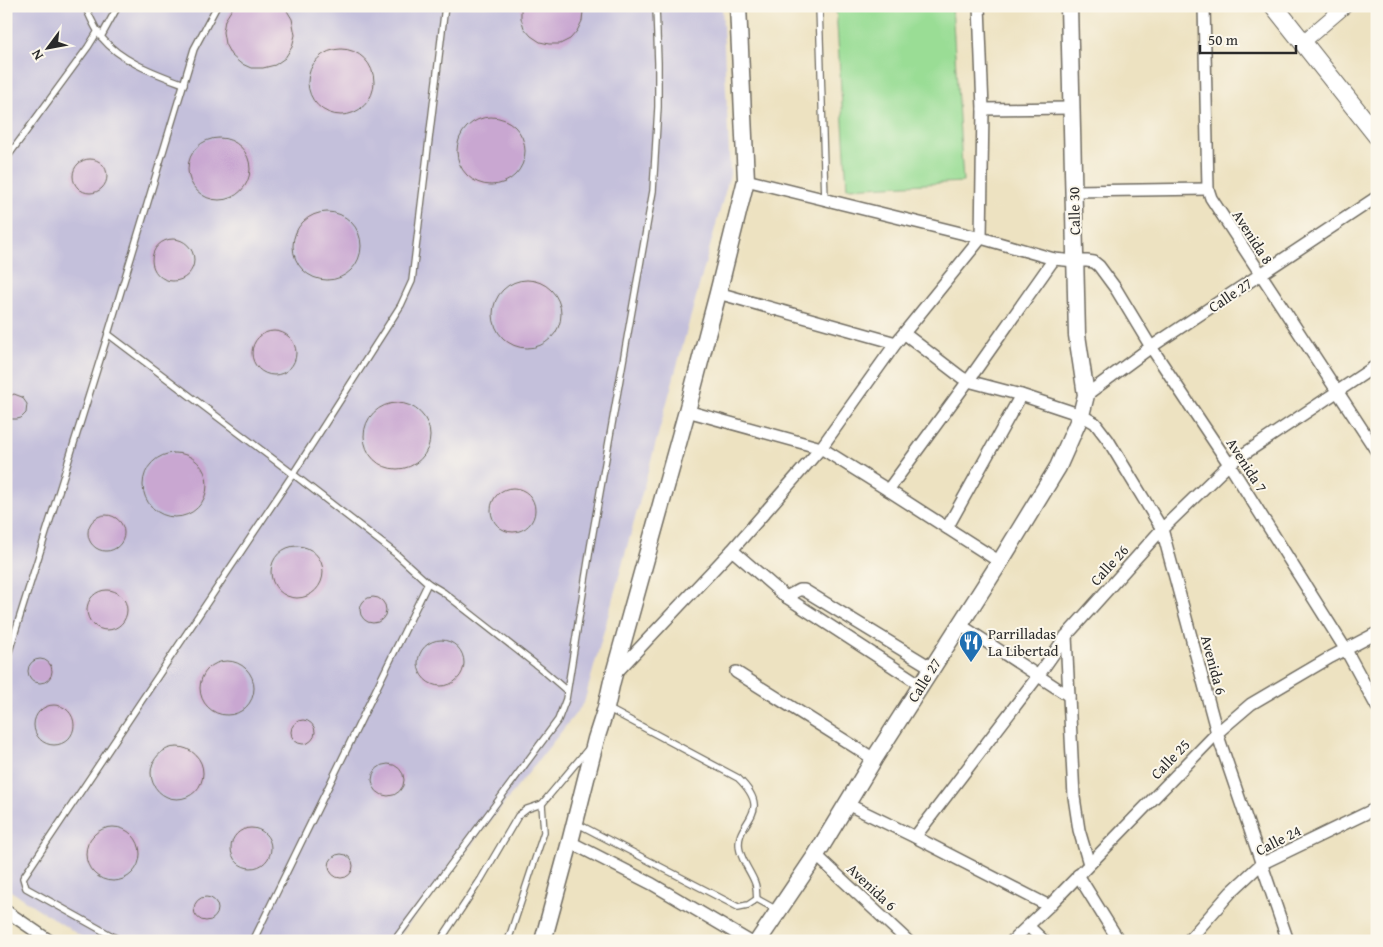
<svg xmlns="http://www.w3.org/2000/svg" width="1383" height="947" font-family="'Gentium Book Plus',serif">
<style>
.industrial{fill:#c4c0db}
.green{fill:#9add95;stroke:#628460}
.building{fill:#c9a7d1}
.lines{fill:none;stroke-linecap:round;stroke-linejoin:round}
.service-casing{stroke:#6f6b60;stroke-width:8}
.minor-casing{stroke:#6f6b60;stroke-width:14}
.tertiary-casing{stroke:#6f6b60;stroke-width:16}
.secondary-casing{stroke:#6f6b60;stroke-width:19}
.primary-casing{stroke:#6f6b60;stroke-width:20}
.service{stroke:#fff;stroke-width:5.5}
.minor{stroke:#fff;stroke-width:11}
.tertiary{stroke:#fff;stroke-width:14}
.secondary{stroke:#fff;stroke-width:16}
.primary{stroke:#fff;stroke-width:18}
.labels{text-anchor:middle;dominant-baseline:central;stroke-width:4;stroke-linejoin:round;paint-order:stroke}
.street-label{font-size:15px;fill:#2b2b2b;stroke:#fbf7ec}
.poi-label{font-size:15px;fill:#2b2b2b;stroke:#fbf7ec;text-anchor:start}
</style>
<rect width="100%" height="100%" fill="#fbf7ec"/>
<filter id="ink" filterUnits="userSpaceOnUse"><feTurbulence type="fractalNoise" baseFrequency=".02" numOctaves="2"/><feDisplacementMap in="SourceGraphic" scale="10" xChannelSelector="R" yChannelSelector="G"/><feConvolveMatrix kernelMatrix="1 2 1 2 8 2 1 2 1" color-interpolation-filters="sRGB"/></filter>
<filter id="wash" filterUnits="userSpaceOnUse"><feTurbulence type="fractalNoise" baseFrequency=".0096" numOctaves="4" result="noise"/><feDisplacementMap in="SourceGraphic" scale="20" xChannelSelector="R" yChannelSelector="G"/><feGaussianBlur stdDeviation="1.12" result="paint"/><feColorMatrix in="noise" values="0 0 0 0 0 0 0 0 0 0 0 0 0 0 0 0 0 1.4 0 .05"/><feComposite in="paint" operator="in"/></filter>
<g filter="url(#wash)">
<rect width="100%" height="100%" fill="#ede2c1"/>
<!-- industrial -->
<path class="industrial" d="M6,6H722L730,174L584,703L395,941H88L6,888Z"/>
<!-- green -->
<path class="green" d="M871,6H952L963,182L847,188L836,8Z"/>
<g id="blocks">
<!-- building -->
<g class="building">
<path d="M235,6H282L286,9L292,19L295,35L292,47L285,58L275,65L263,68H251L240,63L231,55L225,44L223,32L225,20L232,9Z"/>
<path d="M521,6H582L583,11L582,21L577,31L570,39L560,44H549L540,42L531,36L524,28L521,18Z"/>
<circle cx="341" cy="82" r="33"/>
<circle cx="491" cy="151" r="34"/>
<circle cx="219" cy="169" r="31"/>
<circle cx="90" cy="176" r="17"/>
<circle cx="327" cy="246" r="34"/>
<circle cx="173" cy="260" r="21"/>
<circle cx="527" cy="314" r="34"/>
<circle cx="274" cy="353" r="22"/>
<path d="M14,394L22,397L27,404L26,413L21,418L17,419H12L6,416V398Z"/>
<circle cx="397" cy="436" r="33"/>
<circle cx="175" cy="485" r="32"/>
<circle cx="513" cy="510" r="22"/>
<circle cx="106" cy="533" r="18"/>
<circle cx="297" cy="572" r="26"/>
<circle cx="107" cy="610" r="20"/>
<circle cx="373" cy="610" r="13"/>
<circle cx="441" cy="663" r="23"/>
<circle cx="40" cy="671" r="12"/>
<circle cx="227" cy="688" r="27"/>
<circle cx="54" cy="725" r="20"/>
<circle cx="303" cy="732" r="12"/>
<circle cx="177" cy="773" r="26"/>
<circle cx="388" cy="780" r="16"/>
<circle cx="113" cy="854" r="27"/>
<circle cx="251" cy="848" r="20"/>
<circle cx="341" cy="866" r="12"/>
<circle cx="206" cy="909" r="12"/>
</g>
</g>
</g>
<g filter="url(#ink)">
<use href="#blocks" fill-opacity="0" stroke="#6f6b60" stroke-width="1"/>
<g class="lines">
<!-- service casing -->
<g class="service-casing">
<g id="service">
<path d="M85,6C90,17 95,29 102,38C122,62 155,73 184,84"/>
<path d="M819,6L825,200"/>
<path d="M101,37L118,6"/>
<path d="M6,159L88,47L98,31"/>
<path d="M108,334L293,474L395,553L428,583L443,592L544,671L567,691"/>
<path d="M6,661L108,334L194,49L217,6"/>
<path d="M607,708L738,778C777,816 732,820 740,851C743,863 751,872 755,883C757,888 756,894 757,899"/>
<path d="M576,823L738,907L748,905L757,899L777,910"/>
<path d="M121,941L26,888L23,878L293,474L401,305L412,281L445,6"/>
<path d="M253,941L428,583"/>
<path d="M394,941L558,720L566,699L590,549L653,191L658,107V63L656,6"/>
<path d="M440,941L481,879L518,816L527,809L542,804L588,749"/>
<path d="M508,941L544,832L542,804"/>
</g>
</g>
<!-- minor casing -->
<g class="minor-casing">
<g id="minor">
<path d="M1204,6L1208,189L1211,198L1377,452"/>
<path d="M983,109L1071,108"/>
<path d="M746,180L981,238L1054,259L1075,261H1087L1094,262L1099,266L1116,289L1151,347L1229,464L1346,650L1377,707"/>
<path d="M1074,191L1208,189"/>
<path d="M718,293L896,343"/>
<path d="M905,334L961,377L968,381L1021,395L1081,415L1095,423L1108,440L1162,529L1217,733L1288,941"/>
<path d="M1086,395L1151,347L1377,197"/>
<path d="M687,411L821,448L888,490L1000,562"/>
<path d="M888,490L968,381L1054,259"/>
<path d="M947,528L1021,395"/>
<path d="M732,550L786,597L921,685"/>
<path d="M786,597L799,590H804L932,668"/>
<path d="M959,624L1069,696"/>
<path d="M1066,636L1074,797L1079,830L1089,864"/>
<path d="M736,672L874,759"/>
<path d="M616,673L732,550L821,448L896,343L981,238L983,109L979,6"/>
<path d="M847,804L915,837L1049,906"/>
<path d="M915,837L1038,676L1066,636L1162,529L1229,464L1377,365"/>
<path d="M570,842L652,884L749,941"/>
<path d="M816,855L908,941"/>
<path d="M1078,875L1119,941"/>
<path d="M6,911L50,941"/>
<path d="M1028,926L1044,941"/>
<path d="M1012,941L1049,906L1217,733L1251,704L1331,657L1377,633"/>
<path d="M1188,941L1231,892L1261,864L1377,808"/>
</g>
</g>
<!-- tertiary casing -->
<g class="tertiary-casing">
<path id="tertiary" d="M1303,42L1345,6"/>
</g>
<!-- secondary casing -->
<g class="secondary-casing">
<g id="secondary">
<path d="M543,941L570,842L596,739L606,708L612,681L687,411L718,293L746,180L738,6"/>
<path d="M758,941L816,855L874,759L1000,562L1058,467L1081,415L1086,395L1077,335L1069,6"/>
</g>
</g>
<!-- primary casing -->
<g class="primary-casing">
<path id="primary" d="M1274,6L1377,136"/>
</g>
<!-- service -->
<use href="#service" class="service"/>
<!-- minor -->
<use href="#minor" class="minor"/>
<!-- tertiary -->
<use href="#tertiary" class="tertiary"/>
<!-- secondary -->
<use href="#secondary" class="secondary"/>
<!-- primary -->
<use href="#primary" class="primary"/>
</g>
</g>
<!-- icons -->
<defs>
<g id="restaurant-pin" transform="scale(1.25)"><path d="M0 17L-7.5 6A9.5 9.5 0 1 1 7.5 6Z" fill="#1f6fb2" stroke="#fbf7ec"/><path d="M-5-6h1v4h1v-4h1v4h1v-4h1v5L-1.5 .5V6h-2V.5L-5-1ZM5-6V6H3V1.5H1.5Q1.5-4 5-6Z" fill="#fff"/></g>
</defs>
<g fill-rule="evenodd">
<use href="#restaurant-pin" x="971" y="642"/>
</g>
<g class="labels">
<!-- street labels -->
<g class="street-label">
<text transform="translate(1074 211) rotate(-91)">Calle 30</text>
<text transform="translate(1253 237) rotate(57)">Avenida 8</text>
<text transform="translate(1230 295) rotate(-34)">Calle 27</text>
<text transform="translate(1247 465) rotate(57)">Avenida 7</text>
<text transform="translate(1109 565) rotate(-48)">Calle 26</text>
<text transform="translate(1214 665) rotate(75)">Avenida 6</text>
<text transform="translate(924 680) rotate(-58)">Calle 27</text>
<text transform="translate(1170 759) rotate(-46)">Calle 25</text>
<text transform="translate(1278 840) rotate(-27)">Calle 24</text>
<text transform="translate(872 887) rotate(43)">Avenida 6</text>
</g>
<!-- poi labels -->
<g class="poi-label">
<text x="988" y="633">Parrilladas<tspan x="988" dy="17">La Libertad</tspan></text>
</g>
</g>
<!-- margin -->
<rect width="1383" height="947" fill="none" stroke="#fbf7ec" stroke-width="25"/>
<!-- north arrow -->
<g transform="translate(48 48) rotate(238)" stroke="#fbf7ec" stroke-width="4" paint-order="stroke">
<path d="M0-4L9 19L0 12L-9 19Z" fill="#2b2b2b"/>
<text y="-8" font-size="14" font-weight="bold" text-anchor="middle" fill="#2b2b2b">N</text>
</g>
<!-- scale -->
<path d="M1200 45v8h96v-8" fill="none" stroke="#2b2b2b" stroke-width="2.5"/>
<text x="1208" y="45" font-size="15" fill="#2b2b2b" stroke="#fbf7ec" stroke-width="4" paint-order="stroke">50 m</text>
</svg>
